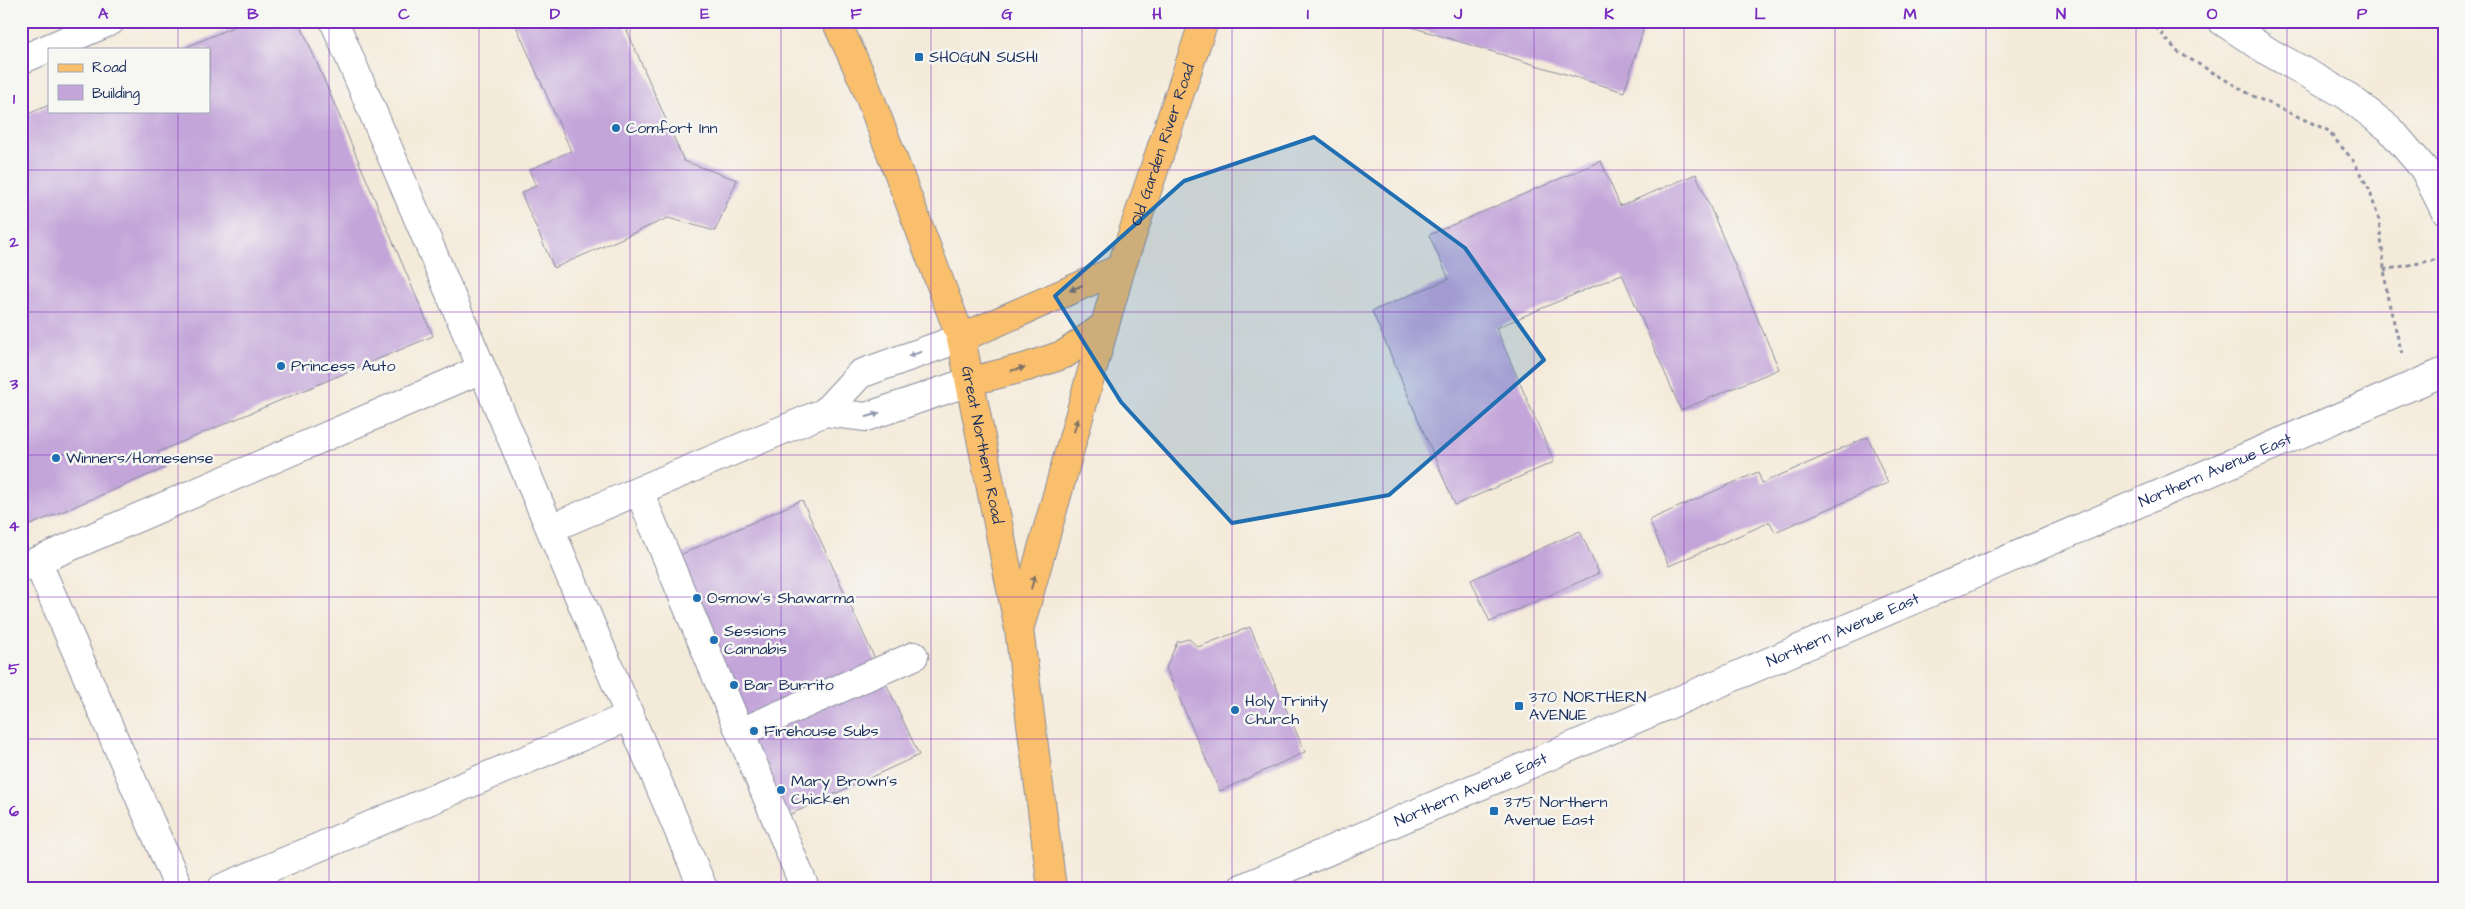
<svg xmlns="http://www.w3.org/2000/svg" width="2465" height="909" font-family="'Architects Daughter',sans-serif">
<style>
.building{fill:#c3a5d9}
.lines{fill:none;stroke-linecap:round;stroke-linejoin:round}
.minor-casing{stroke:#888c9c;stroke-width:30}
.major-casing{stroke:#888c9c;stroke-width:30}
.path{stroke:#888c9c;stroke-width:3;stroke-dasharray:4 4;stroke-linecap:butt}
.minor{stroke:#fff;stroke-width:28}
.major{stroke:#f9bf6d;stroke-width:28}
.oneway{fill:#7f7065}
.oneway2{fill:#8d97ae}
.marked{fill:#1f6fb2;fill-opacity:0.2;stroke:#1f6fb2;stroke-width:4;stroke-linejoin:round}
.grid{fill:none;stroke:#7b2cbf;stroke-width:1;stroke-opacity:0.55}
.poi-dot{fill:#1f6fb2;stroke:#f6f6f2;stroke-width:2}
.labels{text-anchor:middle;dominant-baseline:central;stroke-width:5;stroke-linejoin:round;paint-order:stroke}
.poi-label{font-size:16px;fill:#1b2f5e;stroke:#f6f6f2;text-anchor:start}
.street-label{font-size:16px;fill:#1b2f5e;stroke:#f6f6f2}
.neatline{fill:none;stroke:#7b2cbf;stroke-width:2}
.grid-label{font-size:16px;text-anchor:middle;font-weight:bold;fill:#7b2cbf}
</style>
<rect width="100%" height="100%" fill="#f6f6f2"/>
<filter id="ink" filterUnits="userSpaceOnUse"><feTurbulence type="fractalNoise" baseFrequency=".02" numOctaves="2"/><feDisplacementMap in="SourceGraphic" scale="10" xChannelSelector="R" yChannelSelector="G"/><feConvolveMatrix kernelMatrix="1 2 1 2 8 2 1 2 1" color-interpolation-filters="sRGB"/></filter>
<filter id="wash" filterUnits="userSpaceOnUse"><feTurbulence type="fractalNoise" baseFrequency=".0096" numOctaves="4" result="noise"/><feDisplacementMap in="SourceGraphic" scale="20" xChannelSelector="R" yChannelSelector="G"/><feGaussianBlur stdDeviation="1.12" result="paint"/><feColorMatrix in="noise" values="0 0 0 0 0 0 0 0 0 0 0 0 0 0 0 0 0 1.4 0 .05"/><feComposite in="paint" operator="in"/></filter>
<g filter="url(#wash)">
<rect width="100%" height="100%" fill="#f4ead9"/>
<g id="blocks">
<!-- building -->
<g class="building">
<path d="M247,21H299L433,336L158,452L165,468L21,529V117L49,105V111H209V49H182Z"/>
<path d="M514,21H623L684,161L737,180L715,231L668,218L554,268L521,193L536,186L529,170L571,151Z"/>
<path d="M1406,21H1646L1624,92L1405,25Z"/>
<path d="M1601,161L1620,206L1696,174L1779,369L1681,410L1622,274L1496,328L1554,462L1455,505L1372,311L1449,279L1429,235Z"/>
<path d="M1868,437L1888,483L1775,532L1770,522L1669,566L1649,520L1758,472L1762,483Z"/>
<path d="M802,500L919,755L776,821L658,565Z"/>
<path d="M1580,531L1599,573L1490,622L1471,580Z"/>
<path d="M1250,627L1305,752L1220,791L1166,668L1177,642L1189,639L1198,647Z"/>
</g>
</g>
</g>
<g filter="url(#ink)">
<use href="#blocks" fill-opacity="0" stroke="#888c9c" stroke-width="1"/>
<g class="lines">
<!-- minor casing -->
<g class="minor-casing">
<g id="minor">
<path d="M334,21L703,888"/>
<path d="M2222,21L2269,52L2346,95L2390,129L2424,169L2444,209"/>
<path d="M21,60L111,21"/>
<path d="M825,412L866,417L971,381"/>
<path d="M639,491L805,888"/>
<path d="M551,528L825,412L860,374L961,338"/>
<path d="M37,561L179,888"/>
<path d="M21,568L482,369"/>
<path d="M741,732L914,656"/>
<path d="M222,888L630,716"/>
<path id="s1" d="M1242,888L2444,372"/>
</g>
</g>
<!-- major casing -->
<g class="major-casing">
<g id="major">
<path id="s2" d="M836,21L864,82L961,338L1019,629L1052,888"/>
<path d="M961,338L1121,268"/>
<path d="M971,381L1027,367L1065,354L1104,326"/>
<path id="s3" d="M1021,623L1121,268L1204,21"/>
</g>
</g>
<!-- path -->
<g class="path">
<path d="M2150,21L2178,52L2253,96L2327,130L2352,159L2369,189L2379,220L2387,295L2402,354"/>
<path d="M2384,270L2444,258"/>
</g>
<!-- minor -->
<use href="#minor" class="minor"/>
<!-- major -->
<use href="#major" class="major"/>
</g>
<!-- one-way arrows -->
<defs><path id="oneway-solid" d="M-6-.8H1V-3.2L6.5 0L1 3.2V.8H-6Z" transform="scale(1.25)"/></defs>
<g class="oneway">
<use href="#oneway-solid" transform="translate(1076 288) rotate(156)"/>
<use href="#oneway-solid" transform="translate(1018 369) rotate(-14)"/>
<use href="#oneway-solid" transform="translate(1076 425) rotate(-74)"/>
<use href="#oneway-solid" transform="translate(1033 582) rotate(-74)"/>
</g>
<g class="oneway2">
<use href="#oneway-solid" transform="translate(915 354) rotate(161)"/>
<use href="#oneway-solid" transform="translate(873 415) rotate(-17)"/>
</g>
</g>
<!-- marked area -->
<path class="marked" d="M1314,137L1465,248L1544,360L1389,495L1232,523L1121,402L1055,296L1184,181Z"/>
<!-- grid -->
<path class="grid" d="M178,21V49M329,21V888M479,21V888M630,21V888M781,21V888M931,21V888M1082,21V888M1232,21V888M1383,21V888M1534,21V888M1684,21V888M1835,21V888M1986,21V888M2136,21V888M2287,21V888M178,111V888M21,170H2444M21,312H2444M21,455H2444M21,597H2444M21,739H2444"/>
<!-- markers -->
<g class="poi-dot">
<rect x="914" y="52" width="10" height="10" rx="2.5"/>
<circle cx="616" cy="128" r="5"/>
<circle cx="281" cy="366" r="5"/>
<circle cx="56" cy="458" r="5"/>
<circle cx="697" cy="598" r="5"/>
<circle cx="714" cy="640" r="5"/>
<circle cx="734" cy="685" r="5"/>
<rect x="1514" y="701" width="10" height="10" rx="2.5"/>
<circle cx="1235" cy="710" r="5"/>
<circle cx="754" cy="731" r="5"/>
<circle cx="781" cy="790" r="5"/>
<rect x="1489" y="806" width="10" height="10" rx="2.5"/>
</g>
<g class="labels">
<!-- poi labels -->
<g class="poi-label">
<text x="929" y="57">SHOGUN SUSHI</text>
<text x="626" y="128">Comfort Inn</text>
<text x="291" y="366">Princess Auto</text>
<text x="66" y="458">Winners/Homesense</text>
<text x="707" y="598">Osmow’s Shawarma</text>
<text x="724" y="631">Sessions<tspan x="724" dy="18">Cannabis</tspan></text>
<text x="744" y="685">Bar Burrito</text>
<text x="1529" y="697">370 NORTHERN<tspan x="1529" dy="18">AVENUE</tspan></text>
<text x="1245" y="701">Holy Trinity<tspan x="1245" dy="18">Church</tspan></text>
<text x="764" y="731">Firehouse Subs</text>
<text x="791" y="781">Mary Brown’s<tspan x="791" dy="18">Chicken</tspan></text>
<text x="1504" y="802">375 Northern<tspan x="1504" dy="18">Avenue East</tspan></text>
</g>
<!-- street labels -->
<g class="street-label">
<text stroke="none"><textPath href="#s3" startOffset="499">Old Garden River Road</textPath></text>
<text stroke="none"><textPath href="#s2" startOffset="450">Great Northern Road</textPath></text>
<text stroke="none"><textPath href="#s1" startOffset="1059">Northern Avenue East</textPath></text>
<text stroke="none"><textPath href="#s1" startOffset="654">Northern Avenue East</textPath></text>
<text stroke="none"><textPath href="#s1" startOffset="249">Northern Avenue East</textPath></text>
</g>
</g>
<!-- margin -->
<rect width="2465" height="909" fill="none" stroke="#f6f6f2" stroke-width="55"/>
<!-- legend -->
<rect x="48" y="48" width="162" height="65" fill="#f6f6f2" stroke="#9ea6b7"/>
<rect x="58" y="64" width="25" height="8" fill="#f9bf6d" stroke="#9ea6b7"/>
<text x="92" y="72" font-size="15" fill="#1b2f5e">Road</text>
<rect x="58" y="85" width="25" height="15" fill="#c3a5d9" stroke="#9ea6b7"/>
<text x="92" y="98" font-size="15" fill="#1b2f5e">Building</text>
<rect x="28" y="28" width="2410" height="854" class="neatline"/>
<g class="grid-label">
<text x="103" y="19">A</text>
<text x="253" y="19">B</text>
<text x="404" y="19">C</text>
<text x="555" y="19">D</text>
<text x="705" y="19">E</text>
<text x="856" y="19">F</text>
<text x="1007" y="19">G</text>
<text x="1157" y="19">H</text>
<text x="1308" y="19">I</text>
<text x="1458" y="19">J</text>
<text x="1609" y="19">K</text>
<text x="1760" y="19">L</text>
<text x="1910" y="19">M</text>
<text x="2061" y="19">N</text>
<text x="2212" y="19">O</text>
<text x="2362" y="19">P</text>
<text x="14" y="104">1</text>
<text x="14" y="247">2</text>
<text x="14" y="389">3</text>
<text x="14" y="531">4</text>
<text x="14" y="674">5</text>
<text x="14" y="816">6</text>
</g>
</svg>
